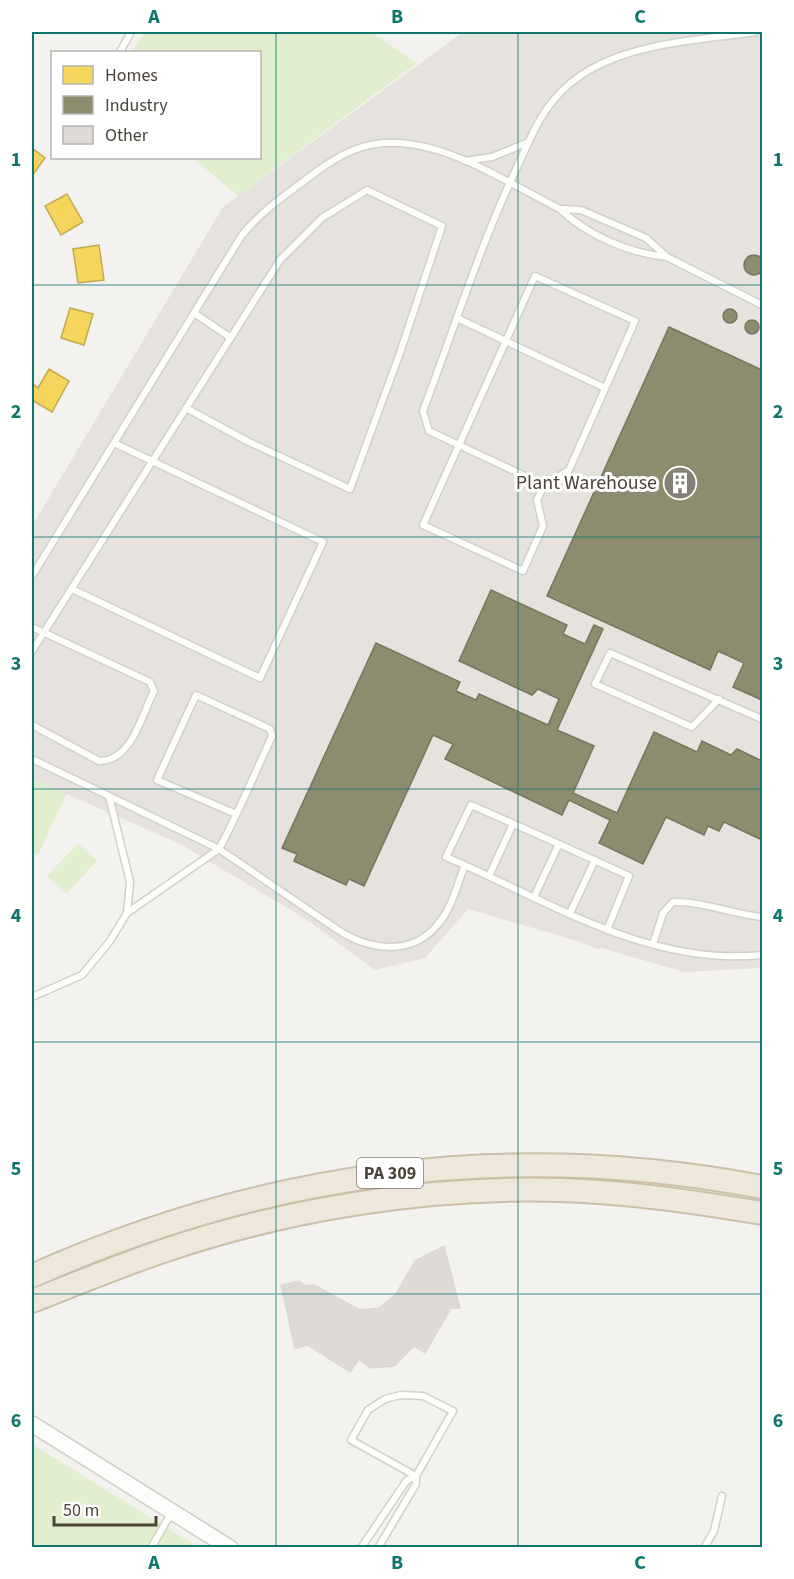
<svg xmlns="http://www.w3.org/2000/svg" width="794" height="1579" font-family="'Source Sans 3',sans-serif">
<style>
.industrial{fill:#e6e2de}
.green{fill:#e1eecf}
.parking{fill:#e6e3df}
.homes{fill:#f6d55c;stroke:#c3aa52;stroke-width:1.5}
.industry{fill:#8c8c6e;stroke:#78765e;stroke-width:1.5}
.building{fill:#dedbd6;stroke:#dcd9d4;stroke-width:1.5}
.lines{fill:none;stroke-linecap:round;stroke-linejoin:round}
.service-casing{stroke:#d2d0cb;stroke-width:9}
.tertiary-casing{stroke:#d2d0cb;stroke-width:18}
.motorway-casing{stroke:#ccbfa9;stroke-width:26}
.service{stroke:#fdfdfc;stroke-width:6}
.tertiary{stroke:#fdfdfc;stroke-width:15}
.motorway{stroke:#ede8db;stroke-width:22}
.grid{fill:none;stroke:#0f766e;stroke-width:1.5;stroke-opacity:0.55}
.labels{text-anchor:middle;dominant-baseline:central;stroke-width:6;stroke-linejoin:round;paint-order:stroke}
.shield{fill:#fff;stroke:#817c74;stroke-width:1.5}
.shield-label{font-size:18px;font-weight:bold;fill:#4b4439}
.poi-label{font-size:20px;fill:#4b4439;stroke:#fff;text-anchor:end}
.neatline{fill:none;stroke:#0f766e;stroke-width:2}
.grid-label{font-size:20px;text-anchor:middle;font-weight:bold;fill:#0f766e}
</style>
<rect width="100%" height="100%" fill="#f4f2ee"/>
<!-- industrial -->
<path class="industrial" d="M463,32H762V968L684,972L468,909L425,958L375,970L304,918L180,844L32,779V526L223,207Z"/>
<!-- green -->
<g class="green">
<path d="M145,32H371L417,63L238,196L193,158H260V52H131Z"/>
<path d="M32,778L66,794L38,855L32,852Z"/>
<path d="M78,843L97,861L66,894L47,876Z"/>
<path d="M32,1444L198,1547H32Z"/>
</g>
<!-- parking -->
<g class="parking">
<path d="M388,164H444L490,193L390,439L331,574L261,720L292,731L249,824L232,841L32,746V641L122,496L146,451L170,424L208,353L251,291L279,234L326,195Z"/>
<path d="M517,254L660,321L536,590L395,534Z"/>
<path d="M542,832L586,847L646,873L667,876L733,895L762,894V944L671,937L620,939L602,942L599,950L496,906L503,878L523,882Z"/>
</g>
<!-- homes -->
<g class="homes">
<path d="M32,148L45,158L32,176Z"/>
<path d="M67,194L83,222L61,235L45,206Z"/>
<path d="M99,245L104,280L78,283L73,249Z"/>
<path d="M70,308L93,314L84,345L61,338Z"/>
<path d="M49,369L69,381L52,412L32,400L33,384L38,388Z"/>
</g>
<!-- industry -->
<g class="industry">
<circle cx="754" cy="265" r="10"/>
<circle cx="730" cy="316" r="7"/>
<circle cx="752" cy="327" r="7"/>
<path d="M669,327L762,370V700L733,687L744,663L718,651L710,670L547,596Z"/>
<path d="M491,590L567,625L563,634L585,644L594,625L603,629L557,730L594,746L573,793L617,813L654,732L697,752L702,741L731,755L737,749L762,761V840L724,822L719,831L708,826L704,835L666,817L643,864L599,843L610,820L569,800L562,815L445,759L453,744L433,735L364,886L349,879L346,885L294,861L297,854L282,848L376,643L460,682L456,691L476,700L479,694L548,725L559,699L538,689L532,695L459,661Z"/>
</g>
<!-- building -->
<path class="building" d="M444,1246L460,1308H451L425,1353L414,1346L394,1366L371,1368L359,1359L350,1372L308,1345L295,1348L281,1285L299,1281L306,1286L314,1285L360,1310L379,1308L396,1294L415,1261Z"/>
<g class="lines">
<!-- service casing -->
<g class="service-casing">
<g id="service">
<path d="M120,52L131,32"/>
<path d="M465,161L492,157L529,142"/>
<path d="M560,209L581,210L646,238L667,257L762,305"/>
<path d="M535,276L635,321L569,470L544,485L537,500L543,526L523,571L423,525Z"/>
<path d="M194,313L231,338"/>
<path d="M457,318L605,388"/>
<path d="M544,485L429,431L423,411C454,329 480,245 518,165C528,144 538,118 553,101C563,88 577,77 591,69C639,42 702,40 755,32"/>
<path d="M32,576L242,235C260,213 281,198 304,181C320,169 336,157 354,150C420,122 501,180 560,209C587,235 628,253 667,257"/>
<path d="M72,589L260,678L323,542L114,443"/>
<path d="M32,627L150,682L154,691C141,716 132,761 99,761L32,725"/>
<path d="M32,651L280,260L322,218L367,190L442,226L401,350L350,489L247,441L186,408"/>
<path d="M719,699L692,727L595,684L610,653L762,719"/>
<path d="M32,759L219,849L338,930C369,950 412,957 438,924C452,908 457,885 465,865"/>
<path d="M109,796L130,882L127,913"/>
<path d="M559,844L471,805L446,857C547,900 649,967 762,955"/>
<path d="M489,876L513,824"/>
<path d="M534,897L559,844L629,876L607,930"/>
<path d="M570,913L595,860"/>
<path d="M653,944L663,913L673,902C701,901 733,914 762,917"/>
<path d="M32,997L82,975L110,941L127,913L219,849C239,812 255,773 272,736L270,729L196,695L157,780L236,814"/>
<path d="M151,1548L172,1512"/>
<path d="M361,1548L407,1480L416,1476"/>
<path d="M378,1548L416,1484V1476L453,1411L423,1396L401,1395L385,1399L368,1410L351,1440L416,1476"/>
<path d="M704,1548L714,1531L722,1496"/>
</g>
</g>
<!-- tertiary casing -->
<g class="tertiary-casing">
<path id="tertiary" d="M32,1424L230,1548"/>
</g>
<!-- motorway casing -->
<g class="motorway-casing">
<g id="motorway">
<path d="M32,1276C265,1172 510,1139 762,1187"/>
<path d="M32,1301C75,1284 119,1266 163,1251C286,1209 430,1186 560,1190C628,1192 695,1202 762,1213"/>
</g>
</g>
<!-- service -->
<use href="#service" class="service"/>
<!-- tertiary -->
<use href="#tertiary" class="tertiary"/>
<!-- motorway -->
<use href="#motorway" class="motorway"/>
</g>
<!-- grid -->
<path class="grid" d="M276,32V1548M518,32V1548M32,285H762M32,537H762M32,789H762M32,1042H762M32,1294H762"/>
<!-- icons -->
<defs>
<g id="building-disc" transform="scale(1.725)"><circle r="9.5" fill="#868178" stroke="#fff"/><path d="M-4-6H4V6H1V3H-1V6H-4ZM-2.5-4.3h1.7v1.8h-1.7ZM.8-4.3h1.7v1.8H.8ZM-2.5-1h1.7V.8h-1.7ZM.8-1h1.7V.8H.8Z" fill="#fff"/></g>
</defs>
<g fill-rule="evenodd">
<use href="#building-disc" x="680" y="483"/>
</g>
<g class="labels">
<!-- shield labels -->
<rect class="shield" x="357" y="1158" width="66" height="30" rx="4.5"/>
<g class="shield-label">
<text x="390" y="1173">PA 309</text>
</g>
<!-- poi labels -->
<g class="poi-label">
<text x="657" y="483">Plant Warehouse</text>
</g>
</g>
<!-- border -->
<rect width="794" height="1579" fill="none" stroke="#ffffff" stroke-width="66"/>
<!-- legend -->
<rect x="51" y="51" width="210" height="108" fill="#ffffff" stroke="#b7b4b0" stroke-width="1.5"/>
<rect x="63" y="66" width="30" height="18" fill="#f6d55c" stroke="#b7b4b0" stroke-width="1.5"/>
<text x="105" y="81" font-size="18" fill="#4b4439">Homes</text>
<rect x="63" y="96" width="30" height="18" fill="#8c8c6e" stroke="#b7b4b0" stroke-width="1.5"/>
<text x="105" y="111" font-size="18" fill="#4b4439">Industry</text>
<rect x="63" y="126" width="30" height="18" fill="#dedbd6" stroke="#b7b4b0" stroke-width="1.5"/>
<text x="105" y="141" font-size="18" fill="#4b4439">Other</text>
<!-- scale -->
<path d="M54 1516v9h102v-9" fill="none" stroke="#4b4439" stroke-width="3"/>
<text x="63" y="1516" font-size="18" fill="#4b4439" stroke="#ffffff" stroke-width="4.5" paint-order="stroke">50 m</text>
<rect x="33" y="33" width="728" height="1513" class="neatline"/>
<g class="grid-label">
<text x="154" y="23">A</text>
<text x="397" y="23">B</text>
<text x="640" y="23">C</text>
<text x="16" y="166">1</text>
<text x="778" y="166">1</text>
<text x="16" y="418">2</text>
<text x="778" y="418">2</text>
<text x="16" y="670">3</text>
<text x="778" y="670">3</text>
<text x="16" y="922">4</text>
<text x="778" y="922">4</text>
<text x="16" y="1175">5</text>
<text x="778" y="1175">5</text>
<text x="16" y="1427">6</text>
<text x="778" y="1427">6</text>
<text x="154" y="1569">A</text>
<text x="397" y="1569">B</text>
<text x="640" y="1569">C</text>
</g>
</svg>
